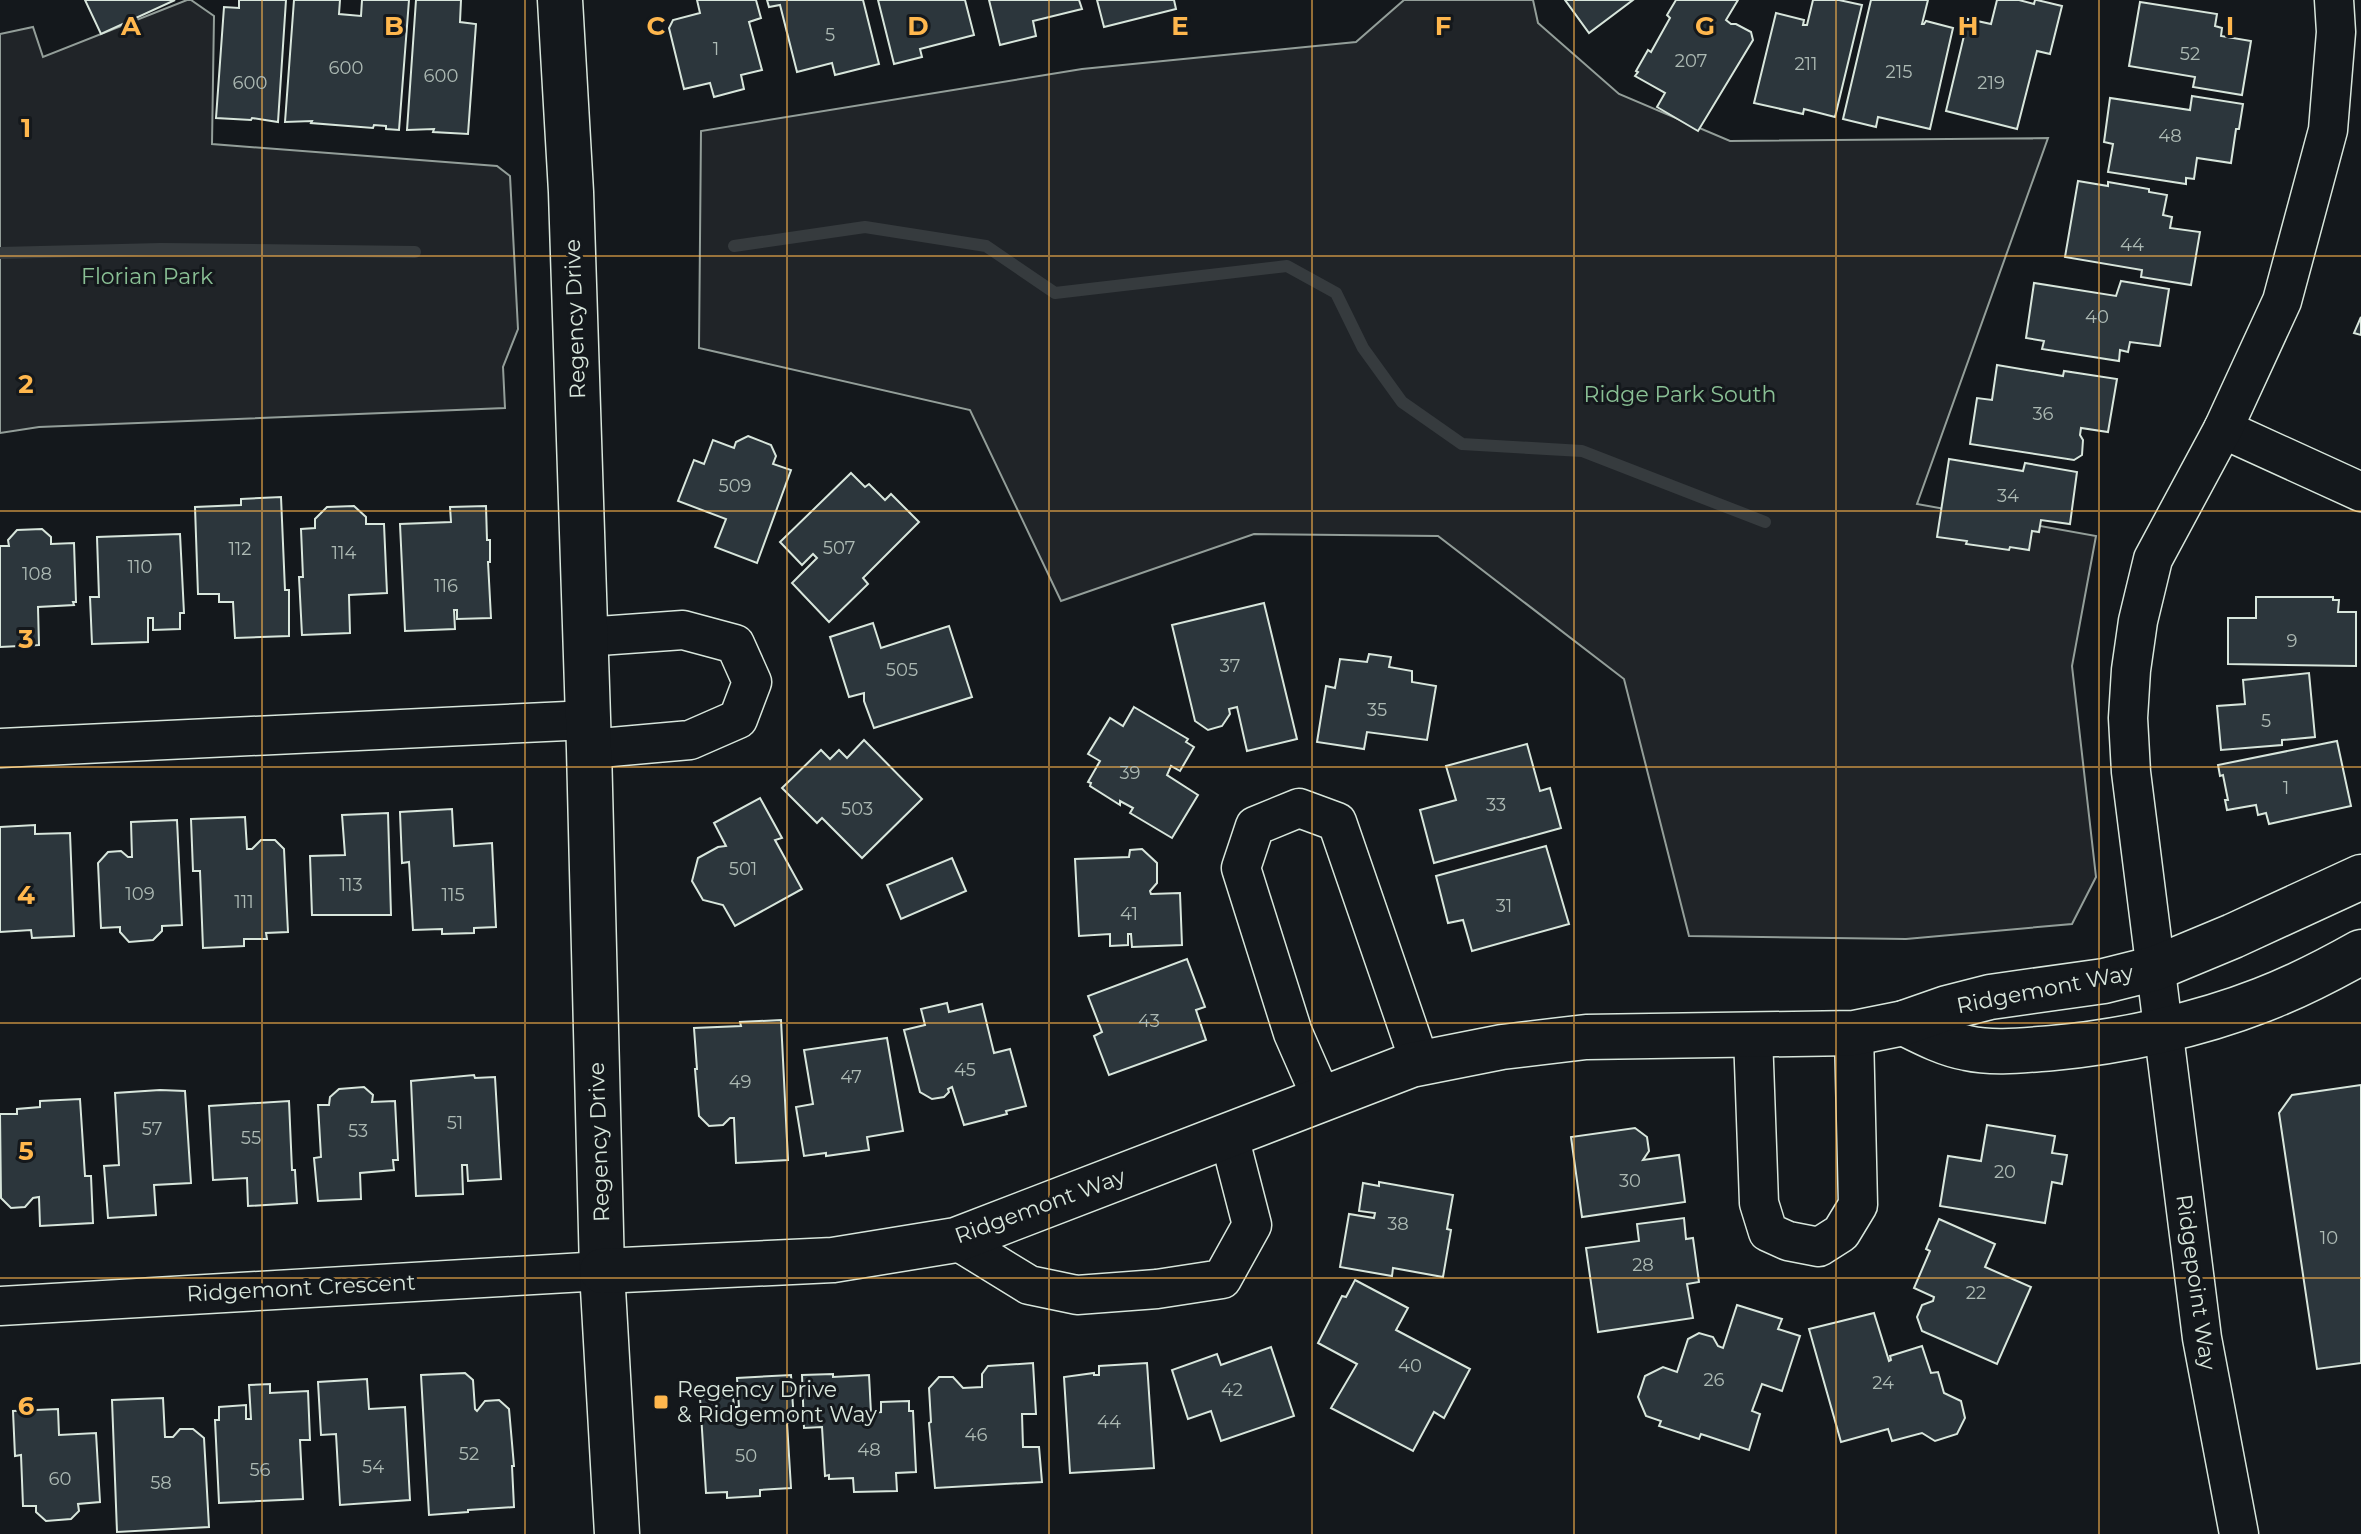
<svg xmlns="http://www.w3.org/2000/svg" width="2361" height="1534" font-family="Montserrat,sans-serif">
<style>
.green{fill:#202428;stroke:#939e99;stroke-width:2}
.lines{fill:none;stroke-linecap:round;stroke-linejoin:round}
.stream{stroke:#363b3e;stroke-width:12}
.building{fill:#2c363c;stroke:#d8e6dc;stroke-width:2}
.street-casing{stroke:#d8e6dc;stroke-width:41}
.secondary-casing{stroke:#d8e6dc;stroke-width:47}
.street{stroke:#14181c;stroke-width:38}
.secondary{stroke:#14181c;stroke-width:44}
.grid{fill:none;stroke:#ffb74d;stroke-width:2;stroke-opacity:0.55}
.poi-dot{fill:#ffb74d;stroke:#14181c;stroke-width:3}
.labels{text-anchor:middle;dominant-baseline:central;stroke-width:6;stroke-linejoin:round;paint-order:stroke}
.number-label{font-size:18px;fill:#adbab4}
.park-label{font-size:22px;fill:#8ac095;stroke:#14181c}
.street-label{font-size:22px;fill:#d8e6dc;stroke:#14181c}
.poi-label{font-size:22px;fill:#d8e6dc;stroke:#14181c;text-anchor:start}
.grid-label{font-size:26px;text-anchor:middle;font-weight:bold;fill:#ffb74d;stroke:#14181c;stroke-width:6;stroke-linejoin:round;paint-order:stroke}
</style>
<rect width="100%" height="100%" fill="#14181c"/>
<!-- green -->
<g class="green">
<path d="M187,0H191L214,16L212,144L497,166L510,176L518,329L503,367L505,408L39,427L0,433V34L33,27L43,57Z"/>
<path d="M1404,0H1533L1538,23L1619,94L1730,141L2048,138L1917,504L2096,536L2072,666L2096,877L2072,924L1906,939L1689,936L1624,679L1438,536L1254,534L1061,601L970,410L699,348L701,131L1082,69L1356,42Z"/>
</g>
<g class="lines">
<!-- stream -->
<g class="stream">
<path d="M734,246L865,227L986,246L1055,293L1287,266L1336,293L1363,348L1402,402L1462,444L1582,451L1765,522"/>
<path d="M0,253L161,249L415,252"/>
</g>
</g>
<!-- building -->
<g class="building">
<path d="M85,0H175L101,34Z"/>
<path d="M239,0H286L278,122L252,118L251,120L216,118L224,7L239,8Z"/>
<path d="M294,0H340L339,14L361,16L362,0H409L399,130L386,129V126L374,125L373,128L311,123L312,121L285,122Z"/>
<path d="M416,0H461L460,22L476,24L468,134L433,132L434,129L407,130Z"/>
<path d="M697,0H756L761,18L749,22L762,70L741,75L744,89L714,97L710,83L684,89L669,28L673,20L700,13Z"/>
<path d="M767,0H863L879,64L835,75L832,63L797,72L780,5L769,7Z"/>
<path d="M878,0H965L974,35L920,49L922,57L894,64Z"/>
<path d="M989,0H1079L1082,9L1033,21L1036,36L1000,45Z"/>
<path d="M1097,0H1174L1176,9L1104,27Z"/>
<path d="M1565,0H1633L1589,33Z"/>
<path d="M1676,0H1738L1726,20L1731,24H1736L1751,32L1753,40L1698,131L1657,107L1665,93L1635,76L1638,72L1636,71L1648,50L1651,52L1670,18L1667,15Z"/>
<path d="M1813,0H1839L1862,5L1835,117L1804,109L1803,114L1754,103L1776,13L1804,20L1803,25H1807Z"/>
<path d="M1871,0H1928L1922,24H1924L1926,21L1953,28L1930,129L1878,117L1876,127L1843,119Z"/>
<path d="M1997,0H2019L2034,4L2035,0H2037L2062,6L2050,54L2037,51L2017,129L1946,111L1968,19L1991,24Z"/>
<path d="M2140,2L2217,14L2215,26L2222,28L2221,36L2251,41L2242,95L2193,87L2195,77L2129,66Z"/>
<path d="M2192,96L2243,104L2239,129H2236L2231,163L2197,158L2194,179L2186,178V184L2108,172L2113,144L2104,142L2110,98L2190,110Z"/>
<path d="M2078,181L2108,186V182L2149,189V192L2167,195L2163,215L2172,217L2170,228L2200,232L2191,285L2141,277L2142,270L2065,257Z"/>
<path d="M2121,281L2169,289L2160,346L2130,342L2128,352L2120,350L2119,361L2042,349L2044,341L2026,338L2034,283L2116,296Z"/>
<path d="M2361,317V335L2354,333Z"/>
<path d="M1997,365L2063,376L2064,371L2117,379L2108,432L2081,428L2080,435L2083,440L2082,455L2074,460L1970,444L1977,398L1992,400Z"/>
<path d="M748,436L771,445L776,456L773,464L791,470L757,563L715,547L726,519L678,501L694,460L704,464L713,440L734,448L736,442Z"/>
<path d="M1949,459L2023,471L2025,463L2077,472L2070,524L2041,520L2039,532L2032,531L2029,550L2010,547L2009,550L1966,544L1967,541L1937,537Z"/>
<path d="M851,473L865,487L869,484L885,500L891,494L919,522L863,578L868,584L829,622L792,583L817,558L813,554L802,565L780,542Z"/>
<path d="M281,497L285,590H289V636L235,638L233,602H219V594H198L195,507L241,505V499Z"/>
<path d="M354,506L366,517V524H384L387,593L349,595L350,633L302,635L299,577H303L301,529L315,528V519L327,507Z"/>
<path d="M486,506L487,540H490V562H488L491,618L457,619V610H454L455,629L405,631L400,524L451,522L450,507Z"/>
<path d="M42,529L51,537V544L74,543L76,602H73L74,605L38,607L39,645L0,647V546H9L8,540L17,530Z"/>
<path d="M180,534L184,613H180V629L153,630V618H148V642L92,644L90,597H99L97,537Z"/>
<path d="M2256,597H2333V600H2339L2338,612H2356V666L2228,664V618H2256Z"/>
<path d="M1264,603L1297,739L1247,751L1237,707L1229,709L1230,714L1222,726L1208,730L1195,721L1172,625Z"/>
<path d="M873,623L881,648L949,626L972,697L874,728L864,701V693L849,697L830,637Z"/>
<path d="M1369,654L1391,657L1389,667L1412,671V682L1436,686L1427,740L1367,732L1364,749L1317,742L1326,686L1335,688L1340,659L1367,662Z"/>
<path d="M2309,673L2315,737L2282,740V745L2221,750L2217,706L2245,704L2243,680Z"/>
<path d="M1134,707L1188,739L1186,742L1194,747L1180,771L1171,766L1167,775L1198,795L1172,838L1130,813L1133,808L1120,801V805L1090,786L1091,783L1088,782L1100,761L1088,754L1110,718L1123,726Z"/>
<path d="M864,740L922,799L862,858L822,818L817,823L782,788L821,750L830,759L839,750L847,758Z"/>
<path d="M2337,741L2351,806L2269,824L2266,813L2258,815L2256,805L2227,810L2225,800H2228L2223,775L2220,776L2218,765Z"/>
<path d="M1527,744L1540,791L1550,788L1561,828L1434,863L1420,810L1456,800L1446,766Z"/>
<path d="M760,798L782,838L775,840L802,889L735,926L723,905L703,900L692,881L698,858L718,847L726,846L714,823Z"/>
<path d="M452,809L454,846L492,843L496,927L474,928V933L442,934V929L413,930L409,862L402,863L400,812Z"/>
<path d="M388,813L391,915H312L310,856L345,855L342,815Z"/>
<path d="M245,817L247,849H252L261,840H275L284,849L288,932L266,933L267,939H244V946L203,948L200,871H193L191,819Z"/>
<path d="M177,820L182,925L162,926V931L153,940L129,942L120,932V927L101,928L98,863L108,852L121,851L128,857H132L131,822Z"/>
<path d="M35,825V834L70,833L74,936L32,938L31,930L0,932V827Z"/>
<path d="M1546,846L1569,924L1472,951L1463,920L1448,923L1436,876Z"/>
<path d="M1142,849L1157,863V883L1150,891L1151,894L1180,893L1182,945L1132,947L1131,934H1128V945L1110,946V934L1079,936L1075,859L1129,857L1130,850Z"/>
<path d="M952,858L966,891L901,919L887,885Z"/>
<path d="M1187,959L1205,1007L1196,1010L1206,1040L1109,1075L1094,1036L1102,1032L1088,996Z"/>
<path d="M947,1003L949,1012L982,1004L994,1053L1010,1049L1026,1106L1006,1111L1007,1114L964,1125L952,1087L948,1089L949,1092L944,1097L932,1099L920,1092L904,1030L925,1025L921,1009Z"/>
<path d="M781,1020L788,1160L736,1163L734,1118H730L723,1125L709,1126L699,1116L695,1069H697L694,1028L741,1026L740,1022Z"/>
<path d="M887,1038L903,1131L867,1137L869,1150L826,1156V1153L804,1156L796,1107L813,1104L804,1050Z"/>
<path d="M474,1075L475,1078L495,1077L501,1179L468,1181L467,1165H462L463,1194L416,1196L411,1081Z"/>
<path d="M2361,1085V1363L2317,1369L2279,1113L2292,1095Z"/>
<path d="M364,1087L373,1095L372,1102L395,1101L398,1160H393L394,1170L360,1173L361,1199L318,1201L314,1158L321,1157L318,1105H329L330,1097L339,1089Z"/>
<path d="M160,1090L185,1091L191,1183L154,1185L156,1215L108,1218L104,1166L119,1165L115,1093Z"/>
<path d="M80,1099L85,1176H91L93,1223L40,1226L39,1197L33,1198L25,1207L11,1208L1,1198L0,1114H17V1109L40,1107V1101Z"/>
<path d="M289,1101L292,1170H295L297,1203L248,1206L247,1178L213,1180L209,1106Z"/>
<path d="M1987,1125L2055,1136L2052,1153L2067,1155L2062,1184L2052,1182L2045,1223L1940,1206L1948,1156L1981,1161Z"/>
<path d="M1635,1128L1647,1137L1649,1151L1643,1160L1679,1155L1685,1202L1582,1217L1571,1137Z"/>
<path d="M1379,1182L1453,1195L1447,1229L1451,1230L1443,1277L1393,1268L1392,1276L1340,1267L1349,1214L1374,1218L1375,1213L1359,1211L1363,1183L1379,1186Z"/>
<path d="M1684,1218L1686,1239L1693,1238L1699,1282L1687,1284L1693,1318L1598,1332L1586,1248L1639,1241L1637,1224Z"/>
<path d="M1939,1219L1995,1244L1985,1267L2031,1287L1997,1364L1922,1331L1917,1317L1922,1305L1933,1301L1934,1297L1914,1288L1930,1251L1926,1249Z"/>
<path d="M1355,1280L1408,1308L1396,1330L1470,1369L1444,1418L1434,1412L1413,1451L1331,1408L1357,1364L1318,1343L1342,1296L1346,1297Z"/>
<path d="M1737,1305L1782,1319L1778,1329L1800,1336L1782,1391L1762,1384L1752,1411L1760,1414L1749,1450L1701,1434L1699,1439L1659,1426L1661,1421L1646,1416L1638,1397L1645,1376L1663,1367L1677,1372L1688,1339L1699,1333L1713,1337L1718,1346L1723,1348Z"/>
<path d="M1874,1313L1889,1361L1891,1360L1890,1356L1922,1346L1931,1373L1938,1372L1944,1393L1961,1401L1965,1418L1957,1434L1935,1441L1922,1433L1892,1441L1888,1429L1841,1442L1809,1329Z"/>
<path d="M1271,1347L1294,1416L1221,1441L1211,1411L1188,1419L1172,1370L1217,1354L1221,1365Z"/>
<path d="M1033,1363L1036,1414H1022L1023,1447H1039L1042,1482L935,1488L929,1423L931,1422L929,1388L939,1377H953L963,1388L982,1387V1374L988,1366Z"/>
<path d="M1147,1363L1154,1468L1070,1473L1064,1377L1094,1373V1375H1099V1366Z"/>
<path d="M465,1373L473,1380L475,1409L477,1411L485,1401L499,1400L509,1409L514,1466H512L514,1507L468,1510V1512L429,1515L421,1375Z"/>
<path d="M833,1374V1377L869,1375L871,1413L881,1412V1402L909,1401V1411H913L916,1472L896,1473L897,1491L854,1492L853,1478L829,1479V1475L825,1476L822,1427L804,1428L802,1375Z"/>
<path d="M791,1375L794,1423H787L791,1488L760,1490V1496L727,1498V1492L706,1493L700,1398L733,1396L734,1407H739L737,1378Z"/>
<path d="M367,1379L369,1409L405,1407L410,1500L340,1505L336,1434L321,1435L318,1382Z"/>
<path d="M270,1384V1393L308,1391L310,1440H300L303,1499L219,1503L215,1420H219V1407L246,1405V1419H251L249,1385Z"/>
<path d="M163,1398L165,1437H173L180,1429H193L204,1438L209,1527L117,1532L112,1400Z"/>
<path d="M58,1409L59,1435L96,1433L100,1502L78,1504L79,1511L71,1519L46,1521L36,1512V1506H23L21,1455L15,1456L13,1411Z"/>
</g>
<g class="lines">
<!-- street casing -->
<g class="street-casing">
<g id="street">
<path d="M2223,429L2361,492"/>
<path d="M585,637L683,630L735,644L752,682L738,719L690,740L589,749"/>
<path d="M0,748L588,720"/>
<path d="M1753,1035L1759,1203L1768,1232L1788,1241L1819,1247L1841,1233L1858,1205L1854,1033"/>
<path d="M1322,1099L1293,1033L1241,868L1255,826L1299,808L1337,822L1420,1063"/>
<path d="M956,1240L1029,1285L1077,1295L1157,1289L1222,1279L1252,1225L1229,1136"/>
<path d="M0,1306L602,1271"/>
<path d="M2239,1534L2202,1338L2131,772L2128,718L2131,670L2138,621L2153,559L2223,429L2282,301L2328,130L2336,32L2334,0"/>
</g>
</g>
<!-- secondary casing -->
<g class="secondary-casing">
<g id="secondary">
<path d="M560,0L571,192L589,749L602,1271L617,1534"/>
<path d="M1904,1023C1924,1033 1945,1044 1967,1048C1994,1054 2025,1050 2053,1048C2121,1042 2198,1025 2262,1000C2296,987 2329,970 2361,952"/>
<path d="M602,1271L833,1260L956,1240L1411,1065L1502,1047L1586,1037L1854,1033L1904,1023L1947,1008L1990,997L2104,981L2156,968L2233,936L2361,877"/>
</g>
</g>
<!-- street -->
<use href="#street" class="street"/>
<!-- secondary -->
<use href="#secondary" class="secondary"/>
</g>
<!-- grid -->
<path class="grid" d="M262,0V1534M525,0V1534M787,0V1534M1049,0V1534M1312,0V1534M1574,0V1534M1836,0V1534M2099,0V1534M0,256H2361M0,511H2361M0,767H2361M0,1023H2361M0,1278H2361"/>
<!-- markers -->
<rect class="poi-dot" x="653" y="1394" width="16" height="16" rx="4"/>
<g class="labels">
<!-- number labels -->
<g class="number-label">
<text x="830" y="35">5</text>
<text x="716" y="49">1</text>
<text x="2190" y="54">52</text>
<text x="1691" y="61">207</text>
<text x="1806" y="64">211</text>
<text x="346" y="68">600</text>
<text x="1899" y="72">215</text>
<text x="441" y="76">600</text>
<text x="250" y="83">600</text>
<text x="1991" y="83">219</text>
<text x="2170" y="136">48</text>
<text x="2132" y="245">44</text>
<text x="2097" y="317">40</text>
<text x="2043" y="414">36</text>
<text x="735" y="486">509</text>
<text x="2008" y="496">34</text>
<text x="839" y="548">507</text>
<text x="240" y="549">112</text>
<text x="344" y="553">114</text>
<text x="140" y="567">110</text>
<text x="37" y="574">108</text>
<text x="446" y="586">116</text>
<text x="2292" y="641">9</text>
<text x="1230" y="666">37</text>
<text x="902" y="670">505</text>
<text x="1377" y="710">35</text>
<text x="2266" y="721">5</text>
<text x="1130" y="773">39</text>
<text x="2286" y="788">1</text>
<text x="1496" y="805">33</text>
<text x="857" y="809">503</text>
<text x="743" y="869">501</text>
<text x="351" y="885">113</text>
<text x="140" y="894">109</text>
<text x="453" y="895">115</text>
<text x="244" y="902">111</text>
<text x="1504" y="906">31</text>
<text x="1129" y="914">41</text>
<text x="1149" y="1021">43</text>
<text x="965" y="1070">45</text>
<text x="851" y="1077">47</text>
<text x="740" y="1082">49</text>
<text x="455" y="1123">51</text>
<text x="152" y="1129">57</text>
<text x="358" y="1131">53</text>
<text x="251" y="1138">55</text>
<text x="2005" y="1172">20</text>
<text x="1630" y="1181">30</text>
<text x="1398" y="1224">38</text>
<text x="2329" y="1238">10</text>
<text x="1643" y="1265">28</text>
<text x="1976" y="1293">22</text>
<text x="1410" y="1366">40</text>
<text x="1714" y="1380">26</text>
<text x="1883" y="1383">24</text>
<text x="1232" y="1390">42</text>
<text x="1109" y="1422">44</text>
<text x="976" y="1435">46</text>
<text x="869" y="1450">48</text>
<text x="469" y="1454">52</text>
<text x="746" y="1456">50</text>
<text x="373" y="1467">54</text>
<text x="260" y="1470">56</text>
<text x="60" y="1479">60</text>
<text x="161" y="1483">58</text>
</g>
<!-- park labels -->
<g class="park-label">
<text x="147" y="276">Florian Park</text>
<text x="1680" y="394">Ridge Park South</text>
</g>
<!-- street labels -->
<g class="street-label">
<text transform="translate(575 319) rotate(-92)">Regency Drive</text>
<text transform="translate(2045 989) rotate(-11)">Ridgemont Way</text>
<text transform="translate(599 1142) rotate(-92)">Regency Drive</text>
<text transform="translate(1040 1206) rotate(-20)">Ridgemont Way</text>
<text transform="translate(2196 1282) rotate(82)">Ridgepoint Way</text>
<text transform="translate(301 1288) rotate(-3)">Ridgemont Crescent</text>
</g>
<!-- poi labels -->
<g class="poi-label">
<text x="677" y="1389">Regency Drive<tspan x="677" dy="25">&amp; Ridgemont Way</tspan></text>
</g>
</g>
<g class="grid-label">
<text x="131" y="35">A</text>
<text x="394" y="35">B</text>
<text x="656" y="35">C</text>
<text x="918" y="35">D</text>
<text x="1180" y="35">E</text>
<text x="1443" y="35">F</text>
<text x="1705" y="35">G</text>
<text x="1968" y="35">H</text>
<text x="2230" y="35">I</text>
<text x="26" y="137">1</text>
<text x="26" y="393">2</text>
<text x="26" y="648">3</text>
<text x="26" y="904">4</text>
<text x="26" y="1160">5</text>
<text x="26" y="1415">6</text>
</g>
</svg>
